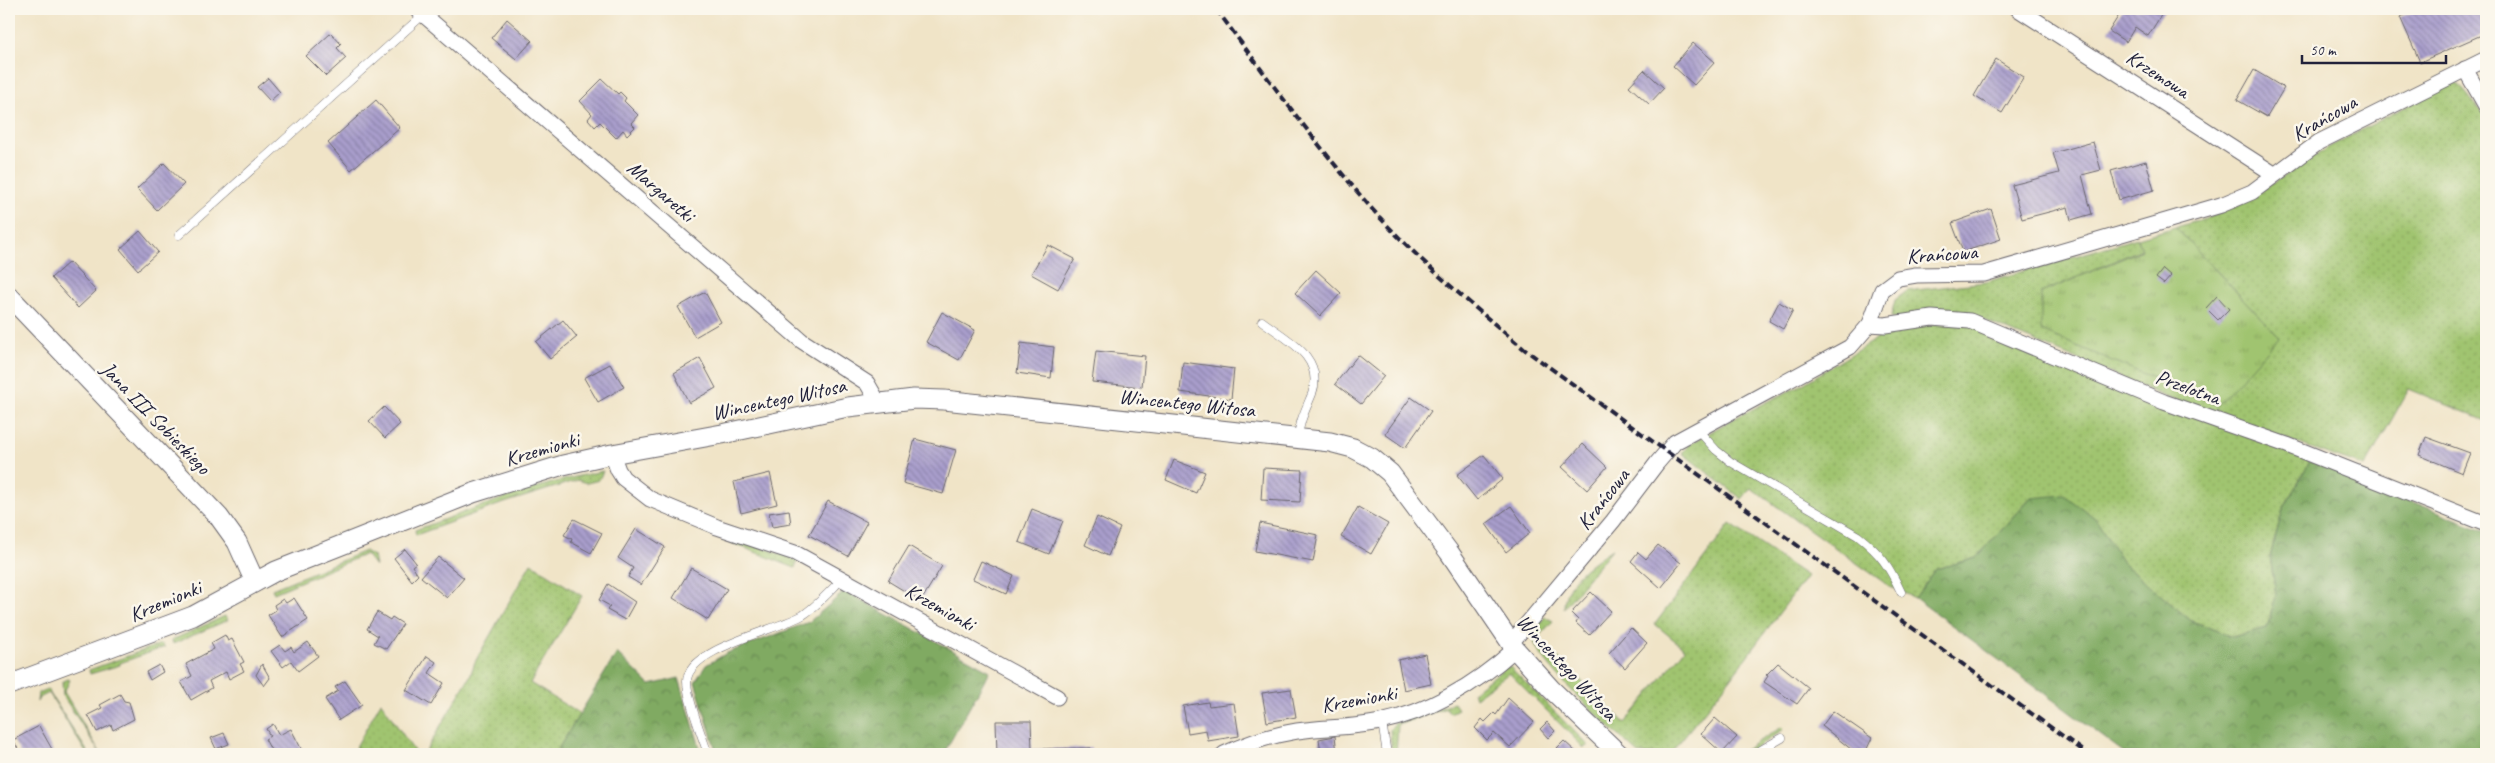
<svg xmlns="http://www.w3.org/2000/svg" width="2495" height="763" font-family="Caveat,sans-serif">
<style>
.grass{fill:url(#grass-dots);stroke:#617355}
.forest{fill:url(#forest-crowns);stroke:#51664e}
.park{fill:url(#park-tufts);stroke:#617355}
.building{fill:url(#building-back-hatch)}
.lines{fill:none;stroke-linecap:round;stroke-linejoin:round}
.service-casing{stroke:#6a666c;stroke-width:9}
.minor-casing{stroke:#6a666c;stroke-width:17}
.tertiary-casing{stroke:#6a666c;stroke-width:21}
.service{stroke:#fff;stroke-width:8}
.minor{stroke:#fff;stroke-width:15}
.tertiary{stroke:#fff;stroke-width:19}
.rail{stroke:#22223b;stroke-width:4;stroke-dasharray:8 4;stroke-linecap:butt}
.labels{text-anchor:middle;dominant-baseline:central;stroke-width:5;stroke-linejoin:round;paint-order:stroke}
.street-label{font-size:21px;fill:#22223b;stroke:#fbf7ec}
</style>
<defs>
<pattern id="grass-dots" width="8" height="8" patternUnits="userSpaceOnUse" patternTransform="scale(1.25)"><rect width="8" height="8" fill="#a0c46f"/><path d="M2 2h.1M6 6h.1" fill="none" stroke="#8aa861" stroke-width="1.8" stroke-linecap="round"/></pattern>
<pattern id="forest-crowns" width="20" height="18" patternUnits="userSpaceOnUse" patternTransform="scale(1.25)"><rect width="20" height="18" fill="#80aa62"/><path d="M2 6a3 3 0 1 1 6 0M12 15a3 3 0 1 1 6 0" fill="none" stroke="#688a52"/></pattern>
<pattern id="park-tufts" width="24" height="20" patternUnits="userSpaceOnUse" patternTransform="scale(1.25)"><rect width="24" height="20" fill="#a0c46f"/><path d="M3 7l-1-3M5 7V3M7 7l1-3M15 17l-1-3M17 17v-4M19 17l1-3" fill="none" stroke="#8aa861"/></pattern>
<pattern id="building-back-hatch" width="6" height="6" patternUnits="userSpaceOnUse" patternTransform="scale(1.25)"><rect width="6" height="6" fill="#a99ecc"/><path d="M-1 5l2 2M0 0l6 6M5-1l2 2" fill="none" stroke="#8980a7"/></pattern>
</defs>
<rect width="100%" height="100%" fill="#fbf7ec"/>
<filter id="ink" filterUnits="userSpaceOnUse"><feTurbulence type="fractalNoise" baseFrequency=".02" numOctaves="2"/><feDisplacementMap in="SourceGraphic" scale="10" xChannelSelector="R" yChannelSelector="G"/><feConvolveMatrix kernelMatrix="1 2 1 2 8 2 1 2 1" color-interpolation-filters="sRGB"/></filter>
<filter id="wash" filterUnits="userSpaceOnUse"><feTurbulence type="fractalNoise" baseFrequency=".0096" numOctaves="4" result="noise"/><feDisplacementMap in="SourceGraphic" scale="20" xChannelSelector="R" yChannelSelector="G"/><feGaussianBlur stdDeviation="1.12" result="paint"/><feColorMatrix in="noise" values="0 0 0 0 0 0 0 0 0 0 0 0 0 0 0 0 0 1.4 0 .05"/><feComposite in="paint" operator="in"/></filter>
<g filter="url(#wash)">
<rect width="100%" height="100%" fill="#f0e4c7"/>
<!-- grass -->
<g class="grass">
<path d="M2457,84C2469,94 2475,106 2486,117V421L2409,389L2365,467L2166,397L1979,318L1898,319L1891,316L1895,300L1907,291L1986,282L2137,238L2142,249L2041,293L2279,337L2175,227L2206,219L2240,204L2331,146L2447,85Z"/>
<path d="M1933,324L1970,325L2310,461L2283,509L2270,557L2276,595L2267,628L2232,637L2190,620L2123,563L2095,518L2031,498L1976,558L1936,569L1915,598L1889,586L1751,488L1742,499L1682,453L1689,445L1731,420L1803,384L1884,334Z"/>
<path d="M603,471L599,480L587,483L578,480L498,505L416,535L415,530C477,508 538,483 603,471Z"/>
<path d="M1730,524L1807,576L1727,683L1670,754H1639C1618,735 1537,663 1534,640C1532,630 1539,624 1545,617L1553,621L1540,635L1543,644L1625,723L1685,649L1655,624Z"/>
<path d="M723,533L797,560L795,568L722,539Z"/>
<path d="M1612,549L1564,608C1564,580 1591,563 1612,549Z"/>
<path d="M365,551L373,556L375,566L366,554L274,593L272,589Z"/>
<path d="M531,563L582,596L530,683L580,714L555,754H424L470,676L475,662Z"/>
<path d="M225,616L228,620L173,644L172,640Z"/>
<path d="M161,644L165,647L120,663V665L90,674L89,670Z"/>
<path d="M1506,667H1510L1588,745L1584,748L1509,673L1475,698L1473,692Z"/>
<path d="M68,679L70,680L64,692L101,754L63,696L62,682Z"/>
<path d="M47,689L89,754H87L49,693L39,698L37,702L38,693Z"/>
<path d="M381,702L416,754H352Z"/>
<path d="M1454,703L1458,709L1450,713L1446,708L1398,725L1396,754H1392L1390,730L1394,724Z"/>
<path d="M1782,727L1784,729L1747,754H1738Z"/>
</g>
<!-- forest -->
<g class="forest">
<path d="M2310,461L2486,531V744L2470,754H2126L1915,598L1936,569L1976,558L2031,498L2064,495L2095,518L2123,563L2190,620L2232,637L2267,628L2276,595L2270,557L2283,509Z"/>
<path d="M845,591L990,671L944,753L717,754L695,682L706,665L727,653L809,622Z"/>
<path d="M617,653L650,685L679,678L702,754H555Z"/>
</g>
<!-- park -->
<path class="park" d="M2175,227L2279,337L2218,405L2041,331V293L2142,250L2138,238Z"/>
<g id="blocks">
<!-- building -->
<g class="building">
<path d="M2123,9H2165L2148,36L2135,27L2126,42L2109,31Z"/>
<path d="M2420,9H2486V33L2420,62L2400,17Z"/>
<path d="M507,19L532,41L516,59L491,38Z"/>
<path d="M331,33L341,44L337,48L346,58L326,76L306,56Z"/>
<path d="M1693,43L1715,62L1694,85L1673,66Z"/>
<path d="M1996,59L2024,77L2002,113L1974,96Z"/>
<path d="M1644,70L1664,88L1649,104L1629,86Z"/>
<path d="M2254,70L2284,88L2267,117L2237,100Z"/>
<path d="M268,78L280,92L270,101L257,87Z"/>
<path d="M602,79L618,94L620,92L626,98L624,101L638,115L631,123L635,127L627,135L623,130L616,138L600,122L595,127L588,119L592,114L580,101Z"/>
<path d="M376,100L400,128L351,170L328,143Z"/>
<path d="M2093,142L2101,170L2082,175L2092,214L2071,220L2068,207L2022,219L2012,185L2059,173L2053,153Z"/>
<path d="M2146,161L2154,190L2119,200L2111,171Z"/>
<path d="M164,163L184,184L157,210L137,189Z"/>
<path d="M1991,209L2001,239L1963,252L1952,223Z"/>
<path d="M140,231L158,252L138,270L120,249Z"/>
<path d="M1048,245L1075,259L1058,289L1031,274Z"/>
<path d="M69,262L96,291L78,308L51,278Z"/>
<path d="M2163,269L2171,276L2164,284L2156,278Z"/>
<path d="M1316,270L1341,293L1320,316L1295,293Z"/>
<path d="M705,292L721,322L695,337L678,307Z"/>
<path d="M2217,296L2229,309L2218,320L2206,308Z"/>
<path d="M1779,302L1793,310L1783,329L1769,321Z"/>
<path d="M942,312L975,330L959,360L926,342Z"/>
<path d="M563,320L577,337L550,359L536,342Z"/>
<path d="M1021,343L1054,347L1051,378L1017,373Z"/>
<path d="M1096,351L1145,356L1142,387L1092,382Z"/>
<path d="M1358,355L1384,376L1361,404L1335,384Z"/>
<path d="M700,358L716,388L689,403L674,373Z"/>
<path d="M1183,362L1234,369L1231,399L1180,392Z"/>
<path d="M610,364L624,387L598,402L584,378Z"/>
<path d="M1411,397L1431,411L1405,448L1385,434Z"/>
<path d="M384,407L400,424L385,438L369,421Z"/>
<path d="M2426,437L2470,453L2462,473L2419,455Z"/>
<path d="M915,439L956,450L943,494L903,483Z"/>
<path d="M1583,444L1607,467L1587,490L1562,467Z"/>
<path d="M1484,455L1503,479L1477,500L1457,475Z"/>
<path d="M1174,460L1205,472L1196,493L1166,480Z"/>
<path d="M1263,468L1302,470L1300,502L1261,500Z"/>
<path d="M770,473L777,504L741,513L734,482Z"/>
<path d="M828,501L867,522L848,556L809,535Z"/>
<path d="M1511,506L1530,533L1506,552L1486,524Z"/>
<path d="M1358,507L1388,524L1371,554L1341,537Z"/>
<path d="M1032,509L1063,521L1049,554L1019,542Z"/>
<path d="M789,510L791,524L772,527L769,513Z"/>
<path d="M1097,517L1120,528L1108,556L1085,545Z"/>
<path d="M574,519L602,533L591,553L571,542L572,539L564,535Z"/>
<path d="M1260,523L1318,535L1313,562L1255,551Z"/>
<path d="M636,529L665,547L641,585L628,577L633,568L618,558Z"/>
<path d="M1658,545L1681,563L1661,588L1631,561L1638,552L1646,559Z"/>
<path d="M909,546L942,566L921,601L888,581Z"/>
<path d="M405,549L416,563L412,566L418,575L412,581L394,558Z"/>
<path d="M438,557L464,578L447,598L421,577Z"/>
<path d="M981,561L1014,576L1006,594L973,579Z"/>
<path d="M691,568L727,589L708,620L673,598Z"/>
<path d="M608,584L635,602L625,620L607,610L610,606L599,600Z"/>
<path d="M1591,592L1611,611L1589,635L1576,623L1578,620L1571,613Z"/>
<path d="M294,598L308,620L282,637L268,615L276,610L274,605L283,599L286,603Z"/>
<path d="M377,612L390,620L392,617L403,624L386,649L374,643L378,636L367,629Z"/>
<path d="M1631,628L1647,643L1625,668L1609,653Z"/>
<path d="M225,635L228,641L232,639L244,662L240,664L244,671L229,679L226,672L209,681L212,688L191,700L181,682L192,676L186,664L214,649L211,643Z"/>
<path d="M308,642L318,656L298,671L291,661L283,667L271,651L280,645L285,651L291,647L294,652Z"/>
<path d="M1425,654L1431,684L1404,690L1398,660Z"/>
<path d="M427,656L436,662L429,673L444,683L431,705L406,690Z"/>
<path d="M1778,663L1809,688L1797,704L1764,682L1768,676L1766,675Z"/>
<path d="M262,664L270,678L264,686L256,675Z"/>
<path d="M159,665L163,672L150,680L146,672Z"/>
<path d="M345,681L362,705L339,720L325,699L338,691L335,687Z"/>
<path d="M1291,689L1296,717L1267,722L1262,693Z"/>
<path d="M120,694L124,701L129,702L134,719L113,730L111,725L97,732L88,715L102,708L100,705Z"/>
<path d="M1508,698L1534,722L1510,747L1494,733L1487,740L1475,728L1482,719L1485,722L1494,713L1496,715Z"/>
<path d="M1208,702L1209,706L1234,703L1239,736L1208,741L1206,730L1188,733L1183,706Z"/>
<path d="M1833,711L1872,738L1865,753L1863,751L1861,754H1857L1822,726Z"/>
<path d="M1715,718L1737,737L1722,753L1701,734Z"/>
<path d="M996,721H1031L1032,749L1091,748V754H997Z"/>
<path d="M1547,722L1555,731L1548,738L1540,729Z"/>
<path d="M273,724L279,735L291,729L304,754H273L265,739L270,736L266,729Z"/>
<path d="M39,726L53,751L47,754H21L13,740Z"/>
<path d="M224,733L229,744L216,749L211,738Z"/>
<path d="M1335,736L1337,753L1321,754L1319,739Z"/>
<path d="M1564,741L1576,752L1574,754H1564L1557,748Z"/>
</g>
</g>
</g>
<g filter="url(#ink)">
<use href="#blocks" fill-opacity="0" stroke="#6a666c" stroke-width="1"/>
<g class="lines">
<!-- service casing -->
<g class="service-casing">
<g id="service">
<path d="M179,235L424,14"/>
<path d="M1262,321C1287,340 1325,357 1312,394C1306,409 1299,422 1298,438"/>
<path d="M1697,429L1716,450L1731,462L1858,536C1881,554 1889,566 1901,592"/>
<path d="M1382,722L1387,754"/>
<path d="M708,754C702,736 687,699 687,681C688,648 778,630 803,615C818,605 830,591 842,579"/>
<path d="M1754,754L1782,738"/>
</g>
</g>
<!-- minor casing -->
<g class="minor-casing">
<g id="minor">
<path d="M417,9L802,341L867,383L878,402"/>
<path d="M2018,9L2274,174"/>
<path d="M2465,69L2486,106"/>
<path d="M1870,324L1885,325L1932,318L1970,321L2164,402L2287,445L2486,524"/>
<path d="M612,454L618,470L623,478L650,499L717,527L795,553L1057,697"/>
<path d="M1511,643L1613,521L1657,463L1675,442L1850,347L1870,324L1882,290L1898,278L1916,275L1984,274L2221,205L2252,192L2319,142L2486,59"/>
<path d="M1224,754C1248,743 1271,735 1297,731C1324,727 1353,728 1380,722C1432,711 1476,684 1515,649"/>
</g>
</g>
<!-- tertiary casing -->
<g class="tertiary-casing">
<g id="tertiary">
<path d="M9,296L219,517L237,542L255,582"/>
<path d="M9,685L193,616L276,571L473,493L563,465L612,454L722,434L848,407L914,399L944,400L1330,442L1353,448L1372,458L1390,473L1449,552L1515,649L1551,689L1619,754"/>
</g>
</g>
<!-- service -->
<use href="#service" class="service"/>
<!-- minor -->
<use href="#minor" class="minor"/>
<!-- tertiary -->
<use href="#tertiary" class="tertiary"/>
<!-- rail -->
<path class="rail" d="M1216,9C1267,77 1317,146 1373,210C1419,261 1472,305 1524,349L2088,754"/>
</g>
</g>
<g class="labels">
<!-- street labels -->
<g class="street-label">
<text transform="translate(2158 74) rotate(33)">Krzemowa</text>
<text transform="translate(2324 118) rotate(-30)">Krańcowa</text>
<text transform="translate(661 191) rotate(41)">Margaretki</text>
<text transform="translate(1942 254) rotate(-4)">Krańcowa</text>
<text transform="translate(2188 387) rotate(20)">Przelotna</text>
<text transform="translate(779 399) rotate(-12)">Wincentego Witosa</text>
<text transform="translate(1187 403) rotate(6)">Wincentego Witosa</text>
<text transform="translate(156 418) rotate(46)">Jana III Sobieskiego</text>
<text transform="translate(542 449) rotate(-16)">Krzemionki</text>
<text transform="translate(1603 499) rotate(-52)">Krańcowa</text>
<text transform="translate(165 601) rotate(-23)">Krzemionki</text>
<text transform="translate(940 607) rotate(29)">Krzemionki</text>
<text transform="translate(1567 667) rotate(47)">Wincentego Witosa</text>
<text transform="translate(1359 699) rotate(-10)">Krzemionki</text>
</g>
</g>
<!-- margin -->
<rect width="2495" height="763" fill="none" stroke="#fbf7ec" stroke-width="30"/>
<!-- scale -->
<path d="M2302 55v8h144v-8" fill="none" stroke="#22223b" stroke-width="2.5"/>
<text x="2310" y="55" font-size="15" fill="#22223b" stroke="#fbf7ec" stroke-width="4" paint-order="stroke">50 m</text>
</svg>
